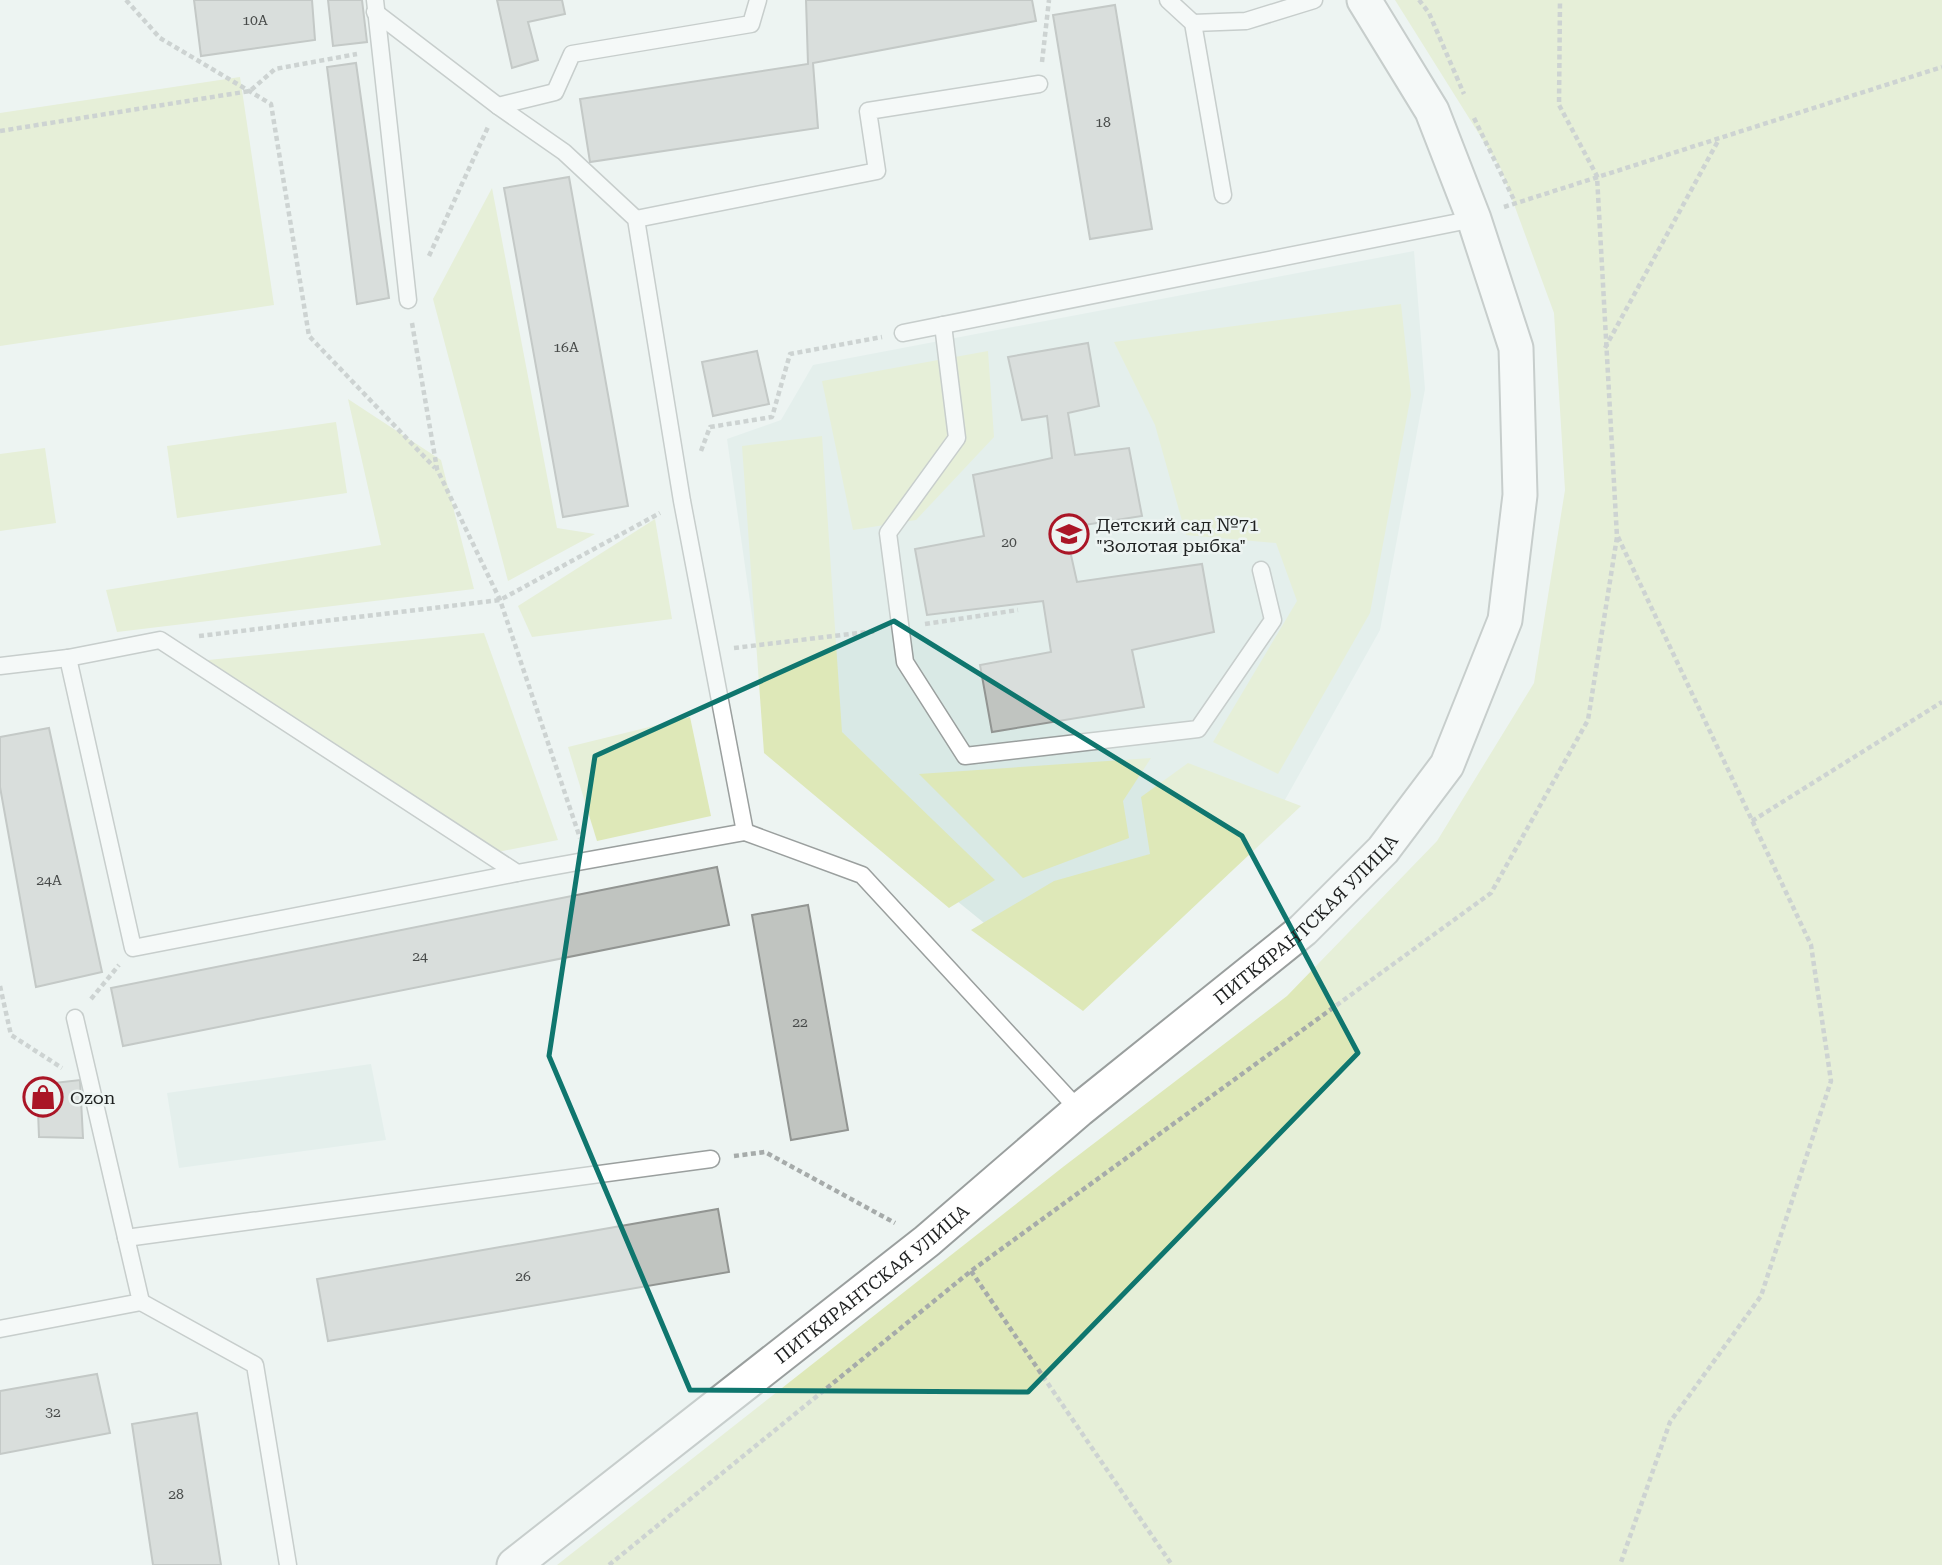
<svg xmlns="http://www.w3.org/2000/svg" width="1942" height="1565" font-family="'Roboto Serif',serif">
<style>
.built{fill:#d9e9e5}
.green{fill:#dee8b8}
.building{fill:#c0c4c0;stroke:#929592;stroke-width:2}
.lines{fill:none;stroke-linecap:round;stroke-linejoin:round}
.service-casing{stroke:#9a9f9e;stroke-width:19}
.minor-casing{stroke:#9a9f9e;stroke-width:37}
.path{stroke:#a6abaa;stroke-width:4.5;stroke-dasharray:5 3.5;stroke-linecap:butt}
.service{stroke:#fff;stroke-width:16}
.minor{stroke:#fff;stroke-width:33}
.marked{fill:none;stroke:#0f766e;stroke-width:5;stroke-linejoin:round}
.labels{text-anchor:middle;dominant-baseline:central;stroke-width:5;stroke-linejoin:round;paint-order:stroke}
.number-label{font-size:14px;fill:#474a49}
.poi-label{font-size:18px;fill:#1f2121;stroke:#edf4f2;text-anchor:start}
.street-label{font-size:18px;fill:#1f2121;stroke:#edf4f2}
</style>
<rect width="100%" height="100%" fill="#edf4f2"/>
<!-- built -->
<g class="built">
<path d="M1414,251L1425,389L1380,630L1272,823L1074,996L771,750L727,439L781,420L813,365Z"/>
<path d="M371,1064L386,1140L179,1168L167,1093Z"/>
</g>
<!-- green -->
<g class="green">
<path d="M1395,0H1942V1565H557L1063,1167L1287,996L1437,841L1534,683L1565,490L1554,313L1501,169Z"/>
<path d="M240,77L274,305L0,346V113Z"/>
<path d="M492,188L557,528L595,534L508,581L433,299Z"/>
<path d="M1401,304L1411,395L1370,613L1278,774L1213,742L1297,601L1276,543L1186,535L1155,425L1114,342Z"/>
<path d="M988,351L994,437L916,520L853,530L822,381Z"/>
<path d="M348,399L441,460L474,589L117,632L106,590L381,545Z"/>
<path d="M336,422L347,493L177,518L167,446Z"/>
<path d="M822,436L842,732L995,880L949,908L764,753L742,446Z"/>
<path d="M45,448L56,523L0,531V454Z"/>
<path d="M655,519L672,619L532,637L518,606Z"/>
<path d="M484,633L558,840L493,853L198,661Z"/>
<path d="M690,717L711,816L597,841L568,747Z"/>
<path d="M1151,758L1123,801L1129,838L1023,878L919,774Z"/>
<path d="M1188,763L1301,806L1083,1011L971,930L1054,881L1150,854L1141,797Z"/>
</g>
<!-- building -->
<g class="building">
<path d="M194,0H312L315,40L201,56Z"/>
<path d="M328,0H362L367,42L333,46Z"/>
<path d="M497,0H562L565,14L528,22L538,60L512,68Z"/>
<path d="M806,0H1032L1036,21L813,63L818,128L590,162L580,99L808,64Z"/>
<path d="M1115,5L1152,229L1090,239L1053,15Z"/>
<path d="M356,63L389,298L357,304L327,67Z"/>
<path d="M569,177L628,506L563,517L504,188Z"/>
<path d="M1088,343L1099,406L1068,413L1075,455L1129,448L1142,516L1065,528L1077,582L1202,564L1214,632L1132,650L1144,707L992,732L980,665L1051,652L1043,601L927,615L915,549L984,536L973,475L1052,458L1047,416L1022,420L1008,357Z"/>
<path d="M757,351L769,404L713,416L702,362Z"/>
<path d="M49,728L102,972L36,987L0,787V737Z"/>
<path d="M717,867L729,925L123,1046L111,988Z"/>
<path d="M808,905L848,1130L791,1140L752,915Z"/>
<path d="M80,1080L83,1138L39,1137L37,1085Z"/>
<path d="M718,1209L729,1272L328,1341L317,1279Z"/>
<path d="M97,1374L110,1433L0,1454V1391Z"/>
<path d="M197,1413L221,1565H153L132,1424Z"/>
</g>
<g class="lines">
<!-- service casing -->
<g class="service-casing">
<g id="service">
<path d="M375,0L408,300"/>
<path d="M1168,0L1193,23L1223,195"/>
<path d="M375,12L498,106L555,92L572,54L751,24L758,0"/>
<path d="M1193,23L1246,21L1314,0"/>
<path d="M498,106L564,152L636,219L682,501L745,832"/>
<path d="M636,219L877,171L868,111L1039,84"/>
<path d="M943,325L957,438L888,533L905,662L965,756L1198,729L1273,620L1261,570"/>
<path d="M903,333L1474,219"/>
<path d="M68,658L133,948L517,873"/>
<path d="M0,666L68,658L160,640L517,873L745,832L862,875L1079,1110"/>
<path d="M126,1238L711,1159"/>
<path d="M141,1302L255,1365L288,1565"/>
<path d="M0,1329L141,1302L75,1018"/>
</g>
</g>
<!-- minor casing -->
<g class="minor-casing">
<g id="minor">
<path id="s1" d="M514,1565L927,1241L1079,1110L1303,930L1383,850L1447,765L1505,620L1520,495L1516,348L1474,219L1432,111L1364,0"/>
</g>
</g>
<!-- path -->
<g class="path">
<path d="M126,0L160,38L271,104L309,336L435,468"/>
<path d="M1419,0L1429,13L1464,94"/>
<path d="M1042,62L1049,0"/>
<path d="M1474,118L1515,202"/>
<path d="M0,131L250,91L275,69L357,54"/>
<path d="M1504,207L1942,67"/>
<path d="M429,256L488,127"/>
<path d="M412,323L437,469L500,600L580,838"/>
<path d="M1605,348L1718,141"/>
<path d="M701,451L710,427L772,417L790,354L882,337"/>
<path d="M1618,537L1811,945L1831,1081L1761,1296L1670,1422L1620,1565"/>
<path d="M925,624L1018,610"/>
<path d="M199,636L500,600L660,513"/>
<path d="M734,648L875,631"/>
<path d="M1752,821L1942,702"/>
<path d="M0,986L11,1035L62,1068"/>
<path d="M91,999L119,965"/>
<path d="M734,1156L765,1152L895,1223"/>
<path d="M971,1271L1172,1565"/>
<path d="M609,1565L971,1271L1491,893L1588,720L1617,537L1597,176L1559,105L1560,0"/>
</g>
<!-- service -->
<use href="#service" class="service"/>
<!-- minor -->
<use href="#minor" class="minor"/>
</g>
<!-- marked area -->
<path d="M0 0H1942V1565H0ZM894,621L1242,836L1358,1053L1028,1392L690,1390L549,1056L595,756Z" fill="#edf4f2" fill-opacity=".55" fill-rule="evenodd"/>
<path class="marked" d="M894,621L1242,836L1358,1053L1028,1392L690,1390L549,1056L595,756Z"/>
<!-- icons -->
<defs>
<g id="school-ring" transform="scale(2.0125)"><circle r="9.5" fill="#edf4f2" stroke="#aa1526" stroke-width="1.5"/><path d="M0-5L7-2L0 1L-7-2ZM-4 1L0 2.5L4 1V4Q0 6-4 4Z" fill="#aa1526"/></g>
<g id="shop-ring" transform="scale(2.0125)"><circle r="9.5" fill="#edf4f2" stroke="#aa1526" stroke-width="1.5"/><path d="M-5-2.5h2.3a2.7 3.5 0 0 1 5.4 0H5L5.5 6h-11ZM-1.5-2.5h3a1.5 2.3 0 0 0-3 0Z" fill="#aa1526"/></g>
</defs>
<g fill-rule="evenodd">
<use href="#school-ring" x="1069" y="534"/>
<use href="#shop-ring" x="43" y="1097"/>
</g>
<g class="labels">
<!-- number labels -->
<g class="number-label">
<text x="255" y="20">10А</text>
<text x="1103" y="122">18</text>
<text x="566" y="347">16А</text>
<text x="1009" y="542">20</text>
<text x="49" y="880">24А</text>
<text x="420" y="956">24</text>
<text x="800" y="1022">22</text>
<text x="523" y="1276">26</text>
<text x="53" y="1412">32</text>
<text x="176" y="1494">28</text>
</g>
<!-- poi labels -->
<g class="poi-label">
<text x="1096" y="524">Детский сад №71<tspan x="1096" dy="21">"Золотая рыбка"</tspan></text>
<text x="70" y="1097">Ozon</text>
</g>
<!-- street labels -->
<g class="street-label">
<text stroke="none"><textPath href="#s1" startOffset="1022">ПИТКЯРАНТСКАЯ УЛИЦА</textPath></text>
<text stroke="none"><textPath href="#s1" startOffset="455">ПИТКЯРАНТСКАЯ УЛИЦА</textPath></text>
</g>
</g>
</svg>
